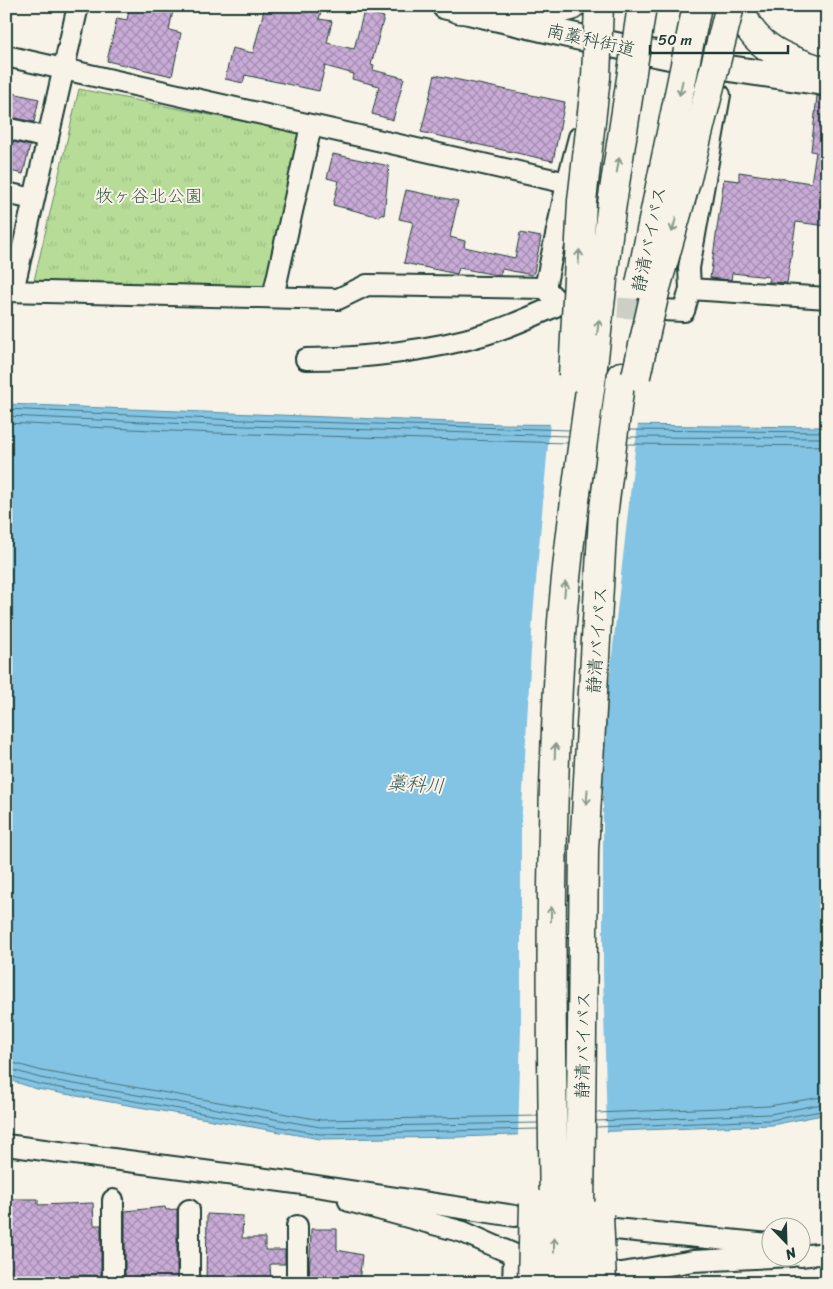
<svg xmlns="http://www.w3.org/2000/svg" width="833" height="1289" font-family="Sriracha,'Klee One',sans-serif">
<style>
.park{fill:url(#park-tufts);stroke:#6a8c66}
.water{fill:#83c3e3;stroke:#5b8d9d}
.pier{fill:#f7f3e8}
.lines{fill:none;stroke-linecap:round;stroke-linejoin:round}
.shore{stroke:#47737a;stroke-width:1}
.building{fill:url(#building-cross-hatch);stroke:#1f3d34}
.minor-tunnel{stroke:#cccfc4;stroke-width:20;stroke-dasharray:20 10;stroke-linecap:butt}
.minor-casing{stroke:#1f3d34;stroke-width:24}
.major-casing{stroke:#1f3d34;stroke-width:29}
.highway-casing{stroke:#1f3d34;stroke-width:31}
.minor{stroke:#f7f3e8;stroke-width:20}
.major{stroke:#f7f3e8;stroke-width:25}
.highway{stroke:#f7f3e8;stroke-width:28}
.highway-bridge-casing{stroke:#1f3d34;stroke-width:31;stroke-linecap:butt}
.highway-bridge{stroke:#f7f3e8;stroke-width:28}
.oneway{stroke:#8b988e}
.labels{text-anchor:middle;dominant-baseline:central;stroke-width:4;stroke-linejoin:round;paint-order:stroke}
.street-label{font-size:18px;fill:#1f3d34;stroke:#f7f3e8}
.park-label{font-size:18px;fill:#3d5d48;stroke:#f7f3e8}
.water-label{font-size:19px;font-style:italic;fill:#335857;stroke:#f7f3e8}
</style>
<defs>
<pattern id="park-tufts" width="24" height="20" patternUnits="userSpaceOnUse" patternTransform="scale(1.25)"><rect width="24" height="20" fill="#b6dc97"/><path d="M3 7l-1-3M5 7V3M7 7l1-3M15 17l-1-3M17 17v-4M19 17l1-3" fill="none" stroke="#9cbe83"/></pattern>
<pattern id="building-cross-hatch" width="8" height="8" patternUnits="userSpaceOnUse" patternTransform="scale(1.25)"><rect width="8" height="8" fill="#c9abd7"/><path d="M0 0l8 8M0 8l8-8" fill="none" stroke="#a38caf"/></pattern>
</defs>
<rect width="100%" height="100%" fill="#f7f3e8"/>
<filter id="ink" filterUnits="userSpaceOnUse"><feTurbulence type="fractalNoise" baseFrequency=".02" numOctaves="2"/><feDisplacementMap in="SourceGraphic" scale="10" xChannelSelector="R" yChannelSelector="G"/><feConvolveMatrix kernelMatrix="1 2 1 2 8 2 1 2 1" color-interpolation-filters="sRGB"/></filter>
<g filter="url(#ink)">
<!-- park -->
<path class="park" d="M79,89L302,133L265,289L33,285Z"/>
<!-- water -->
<path class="water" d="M6,404L501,424L827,427V1114L772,1125L460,1137L320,1139L37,1089L6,1079Z"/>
<!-- pier -->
<path class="pier" d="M550,422L638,423L603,736V972L607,1134L518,1138L521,1029V827L533,615Z"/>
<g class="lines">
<!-- shore -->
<g class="shore">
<path d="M6,409L214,419L569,430"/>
<path d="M6,416L214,425L569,436"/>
<path d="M6,423L214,433L568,443"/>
<path d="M629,430L827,432"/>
<path d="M628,437L827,438"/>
<path d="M627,444L827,446"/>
<path d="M6,1061L42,1071L321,1120L538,1116"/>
<path d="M6,1068L40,1078L320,1127L538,1123"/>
<path d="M6,1075L38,1084L320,1134L538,1129"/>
<path d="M596,1113L769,1106L827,1096"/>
<path d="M596,1121L770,1114L827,1103"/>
<path d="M596,1127L771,1120L827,1110"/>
</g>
</g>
<!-- building -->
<g class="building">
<path d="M130,6H174L169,30L181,33L172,76L107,61L117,18L127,20Z"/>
<path d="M265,6H296L321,12L319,19L332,21L327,43L354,49L364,11L384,17L371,65L374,66L373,70L404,78L393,120L372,114L379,86L352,79L354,74L325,66L319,91L245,75L243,83L225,79L232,48L253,53Z"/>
<path d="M435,75L565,102L553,161L421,132Z"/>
<path d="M8,92L39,99L34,122L6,116Z"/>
<path d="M817,96L827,97V226L796,222L787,283L769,282V277L732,273L731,280L710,278L724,179L739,181V172L811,183L816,152L811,151Z"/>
<path d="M6,140L30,146L23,174L6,170Z"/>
<path d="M333,154L389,166L384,215L380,214V217L333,205L339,181L327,178Z"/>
<path d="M406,190L458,201L450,237L465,241L464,247L515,258L520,233L541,237L534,272L532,275L502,269L500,275H497L459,268L457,274L404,263L413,222L399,219Z"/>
<path d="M6,1199H38V1205L93,1203L94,1225H101V1276L73,1275V1283H6Z"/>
<path d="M165,1207L166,1210L177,1209V1283L125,1282V1211Z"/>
<path d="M207,1214L243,1216L242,1238H265V1250H285V1264H270L271,1283H206Z"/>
<path d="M311,1229H337V1250L362,1255L359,1283H309Z"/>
</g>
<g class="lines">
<!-- minor-tunnel -->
<path class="minor-tunnel" d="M588,306L661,310"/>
<!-- minor casing -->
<g class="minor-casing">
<g id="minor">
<path d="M6,56L567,183"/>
<path d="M6,128L48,138"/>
<path d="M6,193L33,199"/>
<path d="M545,288L567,183L579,137"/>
<path d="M690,289L827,298"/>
<path d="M6,291L338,299L367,285L545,288L560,304C536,315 512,326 486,334C434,350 361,359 306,359"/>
<path d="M13,291L78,6"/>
<path d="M273,297L311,126"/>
<path d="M661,310L684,311L690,289L689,268L720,95"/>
<path d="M6,1145L296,1183L515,1216"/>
<path d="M349,1201L463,1232L522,1258"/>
<path d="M594,1227L770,1244"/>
<path d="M800,1256L827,1253"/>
<path d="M610,1273H622L693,1261L793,1256"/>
<path d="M113,1283V1200"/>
<path d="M189,1283V1210"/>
<path d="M297,1283V1226"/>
<path d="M513,1283L514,1255"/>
</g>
</g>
<!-- major casing -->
<g class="major-casing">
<path id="major" d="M445,6L604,43L726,68L827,83"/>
</g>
<!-- highway casing -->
<g class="highway-casing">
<g id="highway">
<path d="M740,6C749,48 791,61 827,72"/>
<path d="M459,9C497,11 535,17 571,6"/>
<path d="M554,1207C551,1027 549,847 559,667C564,569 579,472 592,375"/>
<path d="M580,1211L584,850L603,516L621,376"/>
</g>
</g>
<!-- minor -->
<use href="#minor" class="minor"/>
<!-- major -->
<use href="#major" class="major"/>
<!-- highway -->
<use href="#highway" class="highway"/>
<!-- highway-bridge casing -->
<g class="highway-bridge-casing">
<g id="highway-bridge">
<path d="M640,284L697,6"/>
<path d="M592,375L611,210L642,6"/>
<path d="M573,376L582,201L596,77L599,6"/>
<path d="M636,376L656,288L687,178L730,6"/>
<path d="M599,1215L602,1283"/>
<path d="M532,1283L534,1204"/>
<path d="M554,1283V1207"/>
<path d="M580,1283V1211"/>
</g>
</g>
<!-- highway-bridge -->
<use href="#highway-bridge" class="highway-bridge"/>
</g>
<!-- one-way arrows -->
<defs><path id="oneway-shaft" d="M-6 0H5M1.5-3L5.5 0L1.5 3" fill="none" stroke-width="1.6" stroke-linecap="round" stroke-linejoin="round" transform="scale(1.25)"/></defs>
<g class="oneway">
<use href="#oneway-shaft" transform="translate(681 88) rotate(102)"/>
<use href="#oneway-shaft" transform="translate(618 165) rotate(-81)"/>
<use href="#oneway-shaft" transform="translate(674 225) rotate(106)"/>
<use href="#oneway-shaft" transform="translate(579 257) rotate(-87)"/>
<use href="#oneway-shaft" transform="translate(598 327) rotate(-83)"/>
<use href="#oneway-shaft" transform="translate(565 589) rotate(-85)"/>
<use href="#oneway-shaft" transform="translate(555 751) rotate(-88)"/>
<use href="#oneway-shaft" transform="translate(587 797) rotate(94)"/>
<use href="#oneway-shaft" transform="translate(551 914) rotate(-89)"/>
<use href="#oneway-shaft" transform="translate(554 1245) rotate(-90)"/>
</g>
</g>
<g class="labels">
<!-- street labels -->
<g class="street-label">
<text transform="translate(591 40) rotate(13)">南藁科街道</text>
<text transform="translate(649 239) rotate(-78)">静清バイパス</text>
<text transform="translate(597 640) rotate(-86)">静清バイパス</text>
<text transform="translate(583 1045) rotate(-89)">静清バイパス</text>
</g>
<!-- park labels -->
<g class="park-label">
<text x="149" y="196">牧ヶ谷北公園</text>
</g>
<!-- water labels -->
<g class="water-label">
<text transform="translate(416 784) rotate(4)">藁科川</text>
</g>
</g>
<!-- margin -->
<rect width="833" height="1289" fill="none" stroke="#f7f3e8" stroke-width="25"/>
<rect x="12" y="12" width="808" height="1264" fill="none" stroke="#1f3d34" stroke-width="2" filter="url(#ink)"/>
<!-- north arrow -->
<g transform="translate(786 1242) rotate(157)"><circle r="24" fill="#f7f3e8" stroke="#a1aaa0"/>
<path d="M0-4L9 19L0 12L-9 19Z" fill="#1f3d34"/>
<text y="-8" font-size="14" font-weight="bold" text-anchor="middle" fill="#1f3d34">N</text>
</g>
<!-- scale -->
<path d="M650 45v8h138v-8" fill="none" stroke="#1f3d34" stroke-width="2.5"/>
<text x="658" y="45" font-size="15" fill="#1f3d34" stroke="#f7f3e8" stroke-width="4" paint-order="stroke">50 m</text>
</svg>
